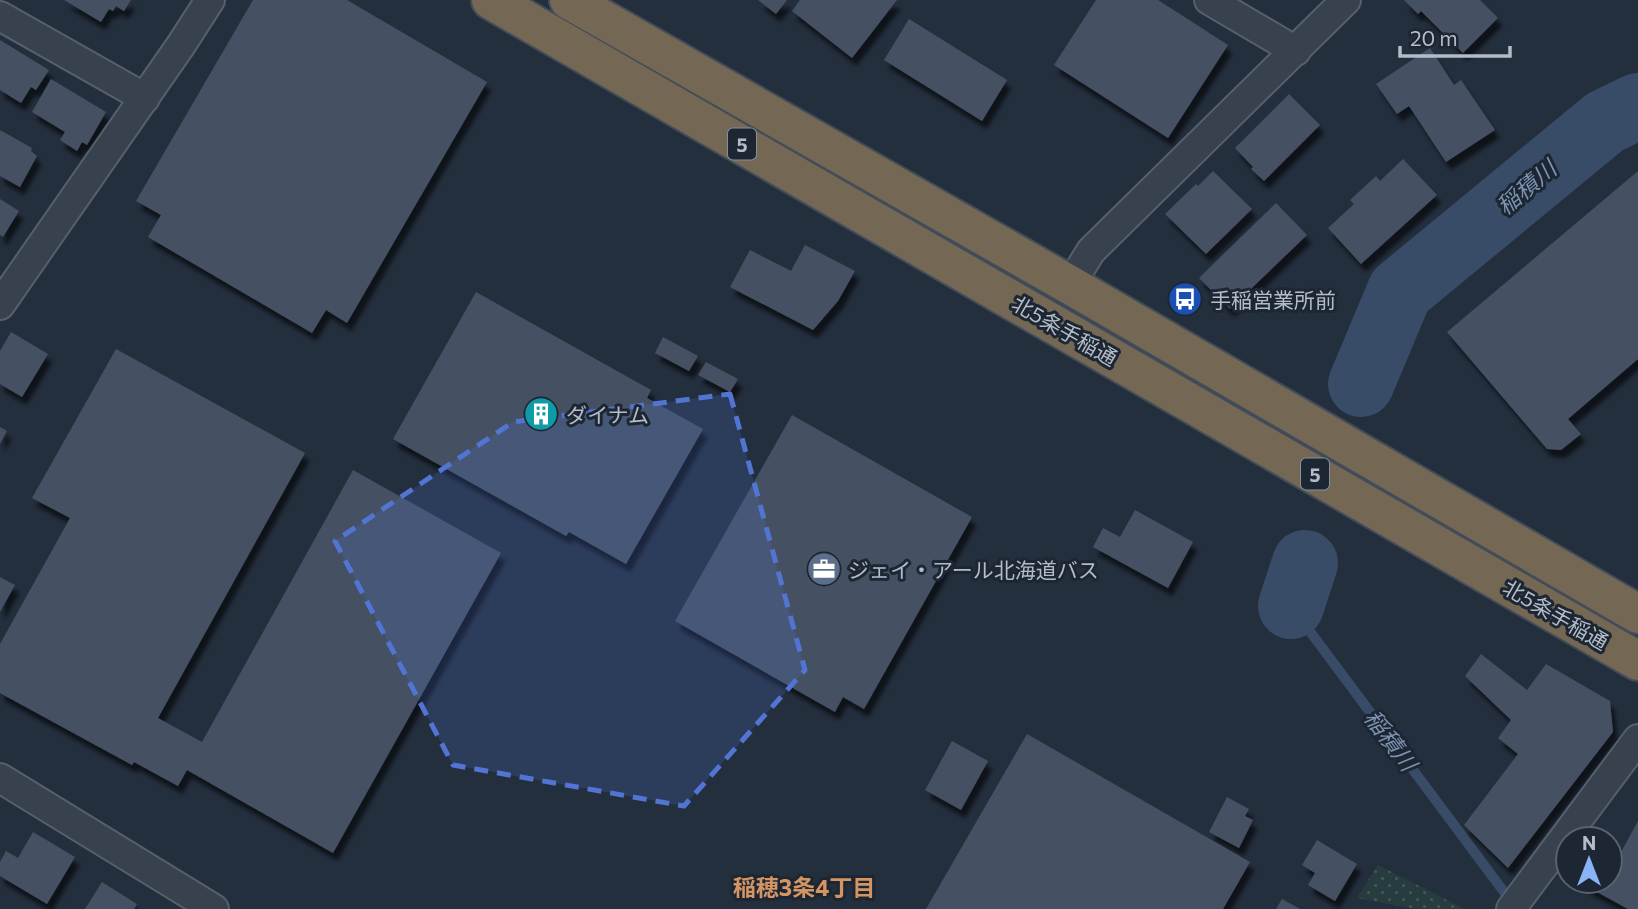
<svg xmlns="http://www.w3.org/2000/svg" width="1638" height="909" font-family="Commissioner,'Noto Sans JP',sans-serif">
<style>
.park{fill:url(#park-dots)}
.lines{fill:none;stroke-linecap:round;stroke-linejoin:round}
.stream{stroke:#394c67;stroke-width:10}
.river{stroke:#394c67;stroke-width:66}
.building{fill:#455162;filter:url(#shadow)}
.street-casing{stroke:#565f6c;stroke-width:32}
.highway-casing{stroke:#434c59;stroke-width:42}
.street{stroke:#38414e;stroke-width:28}
.highway{stroke:#746855;stroke-width:38}
.marked{fill:#5274d3;fill-opacity:0.2;stroke:#5274d3;stroke-width:5;stroke-dasharray:14 9;stroke-linejoin:round}
.labels{text-anchor:middle;dominant-baseline:central;stroke-width:6;stroke-linejoin:round;paint-order:stroke}
.shield{fill:#1d2633;stroke:#878f9c;stroke-width:2}
.shield-label{font-size:19px;font-weight:bold;fill:#b4bcc9}
.poi-label{font-size:21px;fill:#b4bcc9;stroke:#1d2633;text-anchor:start}
.street-label{font-size:21px;fill:#b4bcc9;stroke:#1d2633}
.water-label{font-size:23px;font-style:italic;fill:#7c92b1;stroke:#1d2633}
.neighbourhood-label{font-size:23px;font-weight:bold;fill:#d59563;stroke:#1d2633}
</style>
<defs>
<pattern id="park-dots" width="8" height="8" patternUnits="userSpaceOnUse" patternTransform="scale(1.75)"><rect width="8" height="8" fill="#263c3f"/><path d="M2 2h.1M6 6h.1" fill="none" stroke="#435659" stroke-width="1.8" stroke-linecap="round"/></pattern>
<filter id="shadow"><feDropShadow dx="4.5" dy="8" stdDeviation="2" flood-color="#0009"/></filter>
</defs>
<rect width="100%" height="100%" fill="#242f3e"/>
<!-- park -->
<path class="park" d="M1378,865L1465,909H1415L1357,898Z"/>
<g class="lines">
<!-- stream -->
<path class="stream" d="M1291,606L1513,904"/>
<!-- river -->
<g class="river">
<path d="M1361,384L1400,291L1605,122L1638,106"/>
<path d="M1291,606L1305,563"/>
</g>
</g>
<!-- building -->
<g class="building">
<path d="M64,0H131L124,11L116,6L113,11L109,9L101,22Z"/>
<path d="M253,0H347L487,82L347,323L326,310L312,333L148,237L161,215L136,201Z"/>
<path d="M758,0H787L776,14Z"/>
<path d="M800,0H897L852,58L792,11Z"/>
<path d="M1096,0H1158L1228,45L1168,138L1054,65Z"/>
<path d="M1404,0H1480L1498,18L1463,53L1421,11L1418,14Z"/>
<path d="M909,19L1007,80L982,121L884,60Z"/>
<path d="M0,40L49,70L36,90L31,87L21,103L0,90Z"/>
<path d="M1430,48L1454,85L1461,80L1495,130L1446,162L1409,106L1397,114L1376,84Z"/>
<path d="M51,79L106,112L87,145L82,142L77,151L60,140L65,132L32,112Z"/>
<path d="M1289,94L1320,125L1264,181L1251,169L1253,167L1235,148Z"/>
<path d="M0,130L32,148L31,151L37,156L20,187L0,176Z"/>
<path d="M1403,159L1437,195L1361,264L1328,228L1354,204L1350,200L1376,176L1380,181Z"/>
<path d="M1213,171L1252,209L1206,254L1165,214L1196,184L1198,186Z"/>
<path d="M1638,171V359L1568,419L1581,434L1561,450L1547,449L1447,332Z"/>
<path d="M0,199L19,211L3,237L0,235Z"/>
<path d="M1276,203L1307,235L1230,309L1199,278Z"/>
<path d="M805,245L855,271L838,301L813,330L730,287L750,250L791,271Z"/>
<path d="M476,292L651,390L647,398L703,429L626,564L569,532L566,536L393,439Z"/>
<path d="M11,332L48,354L22,397L0,384V351Z"/>
<path d="M663,337L698,356L689,371L655,353Z"/>
<path d="M116,349L305,453L158,718L202,742L353,470L501,553L333,853L187,770L178,786L134,762L132,765L0,693V644L70,518L32,498Z"/>
<path d="M706,362L738,379L730,392L698,375Z"/>
<path d="M792,415L972,517L864,709L843,697L835,712L675,621Z"/>
<path d="M0,427L7,431L0,444Z"/>
<path d="M1135,510L1193,542L1168,588L1093,547L1103,528L1120,537Z"/>
<path d="M0,577L15,585L0,612Z"/>
<path d="M1481,654L1527,690L1546,664L1610,701L1613,732L1508,868L1464,825L1518,754L1498,738L1511,720L1465,676Z"/>
<path d="M1027,734L1250,862L1223,909H926Z"/>
<path d="M952,741L988,761L961,810L925,790Z"/>
<path d="M1227,797L1249,809L1245,816L1253,820L1239,848L1209,832Z"/>
<path d="M1638,821V909H1628L1584,885L1586,881H1610V848L1620,854Z"/>
<path d="M33,832L75,857L47,904L0,876V862L6,851L18,858Z"/>
<path d="M1317,840L1357,864L1335,901L1308,885L1315,873L1302,865Z"/>
<path d="M102,882L137,904L134,909H85Z"/>
<path d="M1282,899L1300,909H1276Z"/>
</g>
<g class="lines">
<!-- street casing -->
<g class="street-casing">
<g id="street">
<path d="M1209,0L1296,51"/>
<path d="M0,16L145,98"/>
<path d="M1070,285L1091,251L1346,0"/>
<path d="M0,305L181,45L210,0"/>
<path d="M0,778L214,909"/>
<path d="M1511,909L1638,739"/>
</g>
</g>
<!-- highway casing -->
<g class="highway-casing">
<g id="highway">
<path d="M491,0L1638,661"/>
<path d="M569,0L1070,285L1638,614"/>
</g>
</g>
<!-- street -->
<use href="#street" class="street"/>
<!-- highway -->
<use href="#highway" class="highway"/>
</g>
<!-- marked area -->
<path class="marked" d="M730,394L805,670L684,806L453,765L335,541L513,422Z"/>
<!-- icons -->
<defs>
<g id="bus-disc" transform="scale(1.75)"><circle r="9.5" fill="#1a4fb4" stroke="#1d2633"/><path d="M-5-6H5V4H4V6H2V4H-2V6H-4V4H-5ZM-3.5-4V0h7V-4ZM-3.5 1.2v1.5H-2V1.2ZM2 1.2v1.5H3.5V1.2Z" fill="#fff"/></g>
<g id="building-disc" transform="scale(1.75)"><circle r="9.5" fill="#0f9aa8" stroke="#1d2633"/><path d="M-4-6H4V6H1V3H-1V6H-4ZM-2.5-4.3h1.7v1.8h-1.7ZM.8-4.3h1.7v1.8H.8ZM-2.5-1h1.7V.8h-1.7ZM.8-1h1.7V.8H.8Z" fill="#fff"/></g>
<g id="office-disc" transform="scale(1.75)"><circle r="9.5" fill="#5c6f8a" stroke="#1d2633"/><path d="M-6-3h4V-5.5h4V-3h4V5H-6ZM-1-4.5V-3h2v-1.5ZM-6 0V1H6V0Z" fill="#fff"/></g>
</defs>
<g fill-rule="evenodd">
<use href="#bus-disc" x="1185" y="299"/>
<use href="#building-disc" x="541" y="414"/>
<use href="#office-disc" x="824" y="569"/>
</g>
<g class="labels">
<!-- shield labels -->
<g class="shield">
<rect x="728" y="128.5" width="28" height="31" rx="5"/>
<rect x="1301" y="458.5" width="28" height="31" rx="5"/>
</g>
<g class="shield-label">
<text x="742" y="144">5</text>
<text x="1315" y="474">5</text>
</g>
<!-- poi labels -->
<g class="poi-label">
<text x="1210" y="299">手稲営業所前</text>
<text x="566" y="414">ダイナム</text>
<text x="848" y="569">ジェイ・アール北海道バス</text>
</g>
<!-- street labels -->
<g class="street-label">
<text transform="translate(1065 330) rotate(30)">北5条手稲通</text>
<text transform="translate(1556 614) rotate(30)">北5条手稲通</text>
</g>
<!-- water labels -->
<g class="water-label">
<text transform="translate(1526 187) rotate(-40)">稲積川</text>
<text transform="translate(1391 740) rotate(53)">稲積川</text>
</g>
<!-- neighbourhood labels -->
<g class="neighbourhood-label">
<text x="804" y="887">稲穂3条4丁目</text>
</g>
</g>
<!-- north arrow -->
<g transform="translate(1589 860)"><circle r="33" fill="#1d2633" stroke="#59626f" stroke-width="2"/>
<path d="M0-5L12 26L0 18L-12 26Z" fill="#8ab4f8"/>
<text y="-10" font-size="19" font-weight="bold" text-anchor="middle" fill="#b4bcc9">N</text>
</g>
<!-- scale -->
<path d="M1400 46v10h110v-10" fill="none" stroke="#b4bcc9" stroke-width="3.5"/>
<text x="1410" y="46" font-size="21" fill="#b4bcc9" stroke="#1d2633" stroke-width="5" paint-order="stroke">20 m</text>
</svg>
